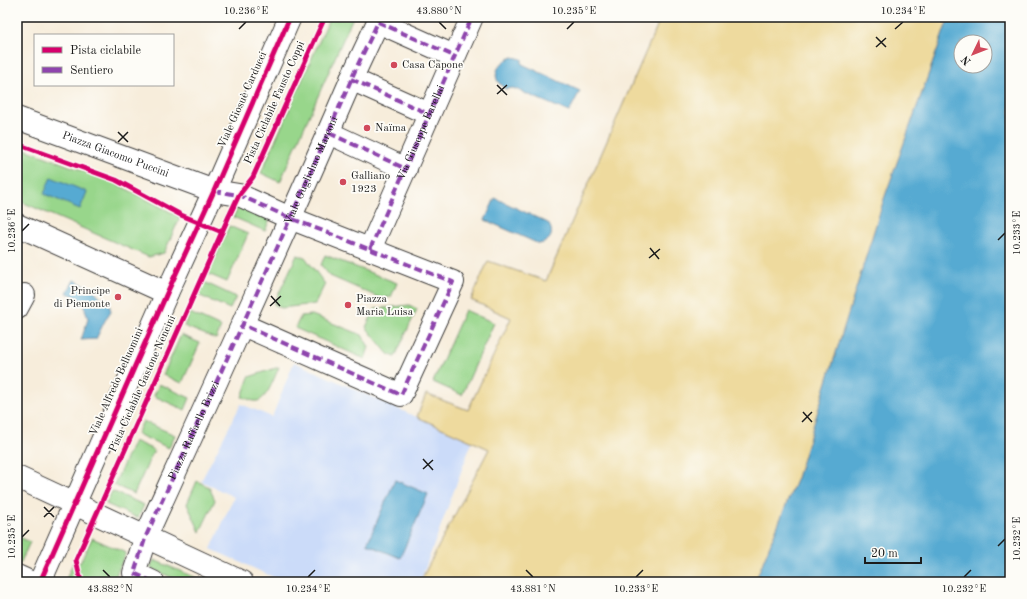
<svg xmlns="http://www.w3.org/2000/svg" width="1027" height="599" font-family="'Old Standard TT',serif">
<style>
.built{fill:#cbdbf9}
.green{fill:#98d68b;stroke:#5a7954}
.sand{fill:#eeda9e;stroke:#857b5d}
.water{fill:#56aad2;stroke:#396377;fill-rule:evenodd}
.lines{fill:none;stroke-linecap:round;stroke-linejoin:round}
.minor-casing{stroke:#3d3b39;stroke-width:24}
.minor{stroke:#fff;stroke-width:22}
.quiet{stroke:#8e44ad;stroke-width:4;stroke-dasharray:8 4;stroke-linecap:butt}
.cycleway-casing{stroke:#fdfcf7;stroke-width:8}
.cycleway{stroke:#d6006c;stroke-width:5}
.ticks{fill:none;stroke:#1c1c1c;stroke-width:1.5}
.poi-dot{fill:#d1495b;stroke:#fdfcf7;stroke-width:1.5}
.labels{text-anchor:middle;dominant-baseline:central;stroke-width:3.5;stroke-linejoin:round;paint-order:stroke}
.poi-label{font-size:11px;fill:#1c1c1c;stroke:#fdfcf7;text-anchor:start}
.street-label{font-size:11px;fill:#1c1c1c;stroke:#fdfcf7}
.neatline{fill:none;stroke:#1c1c1c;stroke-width:1.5}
.ticks-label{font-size:10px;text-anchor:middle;fill:#1c1c1c}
</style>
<rect width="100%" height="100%" fill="#fdfcf7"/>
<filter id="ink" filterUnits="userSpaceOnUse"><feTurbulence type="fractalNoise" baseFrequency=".025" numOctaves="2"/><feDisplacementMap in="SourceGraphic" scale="8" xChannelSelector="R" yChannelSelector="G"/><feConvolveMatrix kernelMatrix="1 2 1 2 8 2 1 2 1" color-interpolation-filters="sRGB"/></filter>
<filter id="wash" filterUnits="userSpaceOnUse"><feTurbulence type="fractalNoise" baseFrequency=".012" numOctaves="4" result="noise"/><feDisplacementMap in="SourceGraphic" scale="16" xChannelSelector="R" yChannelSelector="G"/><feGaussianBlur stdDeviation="0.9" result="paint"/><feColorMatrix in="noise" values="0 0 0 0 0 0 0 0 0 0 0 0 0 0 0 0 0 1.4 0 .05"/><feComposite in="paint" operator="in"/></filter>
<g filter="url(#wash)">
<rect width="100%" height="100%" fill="#f7eddb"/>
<!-- built -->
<path class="built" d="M294,362L472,442L420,582H284L211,549L234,497L201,481L241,404L272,417Z"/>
<!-- green -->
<g class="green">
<path d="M330,17H353L280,182L261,173Z"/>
<path d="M17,146L115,183L180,217L164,253L149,257L17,200Z"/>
<path d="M239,205L270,219L265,231L233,217Z"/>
<path d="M229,226L248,234L227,282L208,274Z"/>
<path d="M297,255L305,257L325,284L315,304L281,308L274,304Z"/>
<path d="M325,255L397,283L391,297L380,298L330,276L321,265Z"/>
<path d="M204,282L236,297L230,309L198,295Z"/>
<path d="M409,305L417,309L395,357L388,354L366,327L375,309Z"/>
<path d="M465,310L494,323L462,395L433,382Z"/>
<path d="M190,313L221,327L216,339L184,326Z"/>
<path d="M312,315L362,335L369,347L365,359L295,328L301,316Z"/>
<path d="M181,335L200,343L182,383L163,375Z"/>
<path d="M279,367C275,376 267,400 257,401C252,402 247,398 242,397L249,377Z"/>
<path d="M159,384L190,398L185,410L154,396Z"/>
<path d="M143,421L175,435L169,448L137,434Z"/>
<path d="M134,441L154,450L134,494L114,485Z"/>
<path d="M197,481L209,487L215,500L200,532L187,504Z"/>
<path d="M112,491L144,505L138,518L106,504Z"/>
<path d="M17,536L30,542L20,564L17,562Z"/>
<path d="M92,538L126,553L113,582H65L73,563H80Z"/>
<path d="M154,560L206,582H182L150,568Z"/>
</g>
<!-- sand -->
<path class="sand" d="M661,17H949L884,199L797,478L755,582H420L489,449L417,417L426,394L468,410L511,318L471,300L488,261L546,281Z"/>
<!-- water -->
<g class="water">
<path d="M949,17H1010V582H755L797,478L884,199ZM961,42H985V66H961Z"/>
<path d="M513,57L522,59V64L580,91L569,112L513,88L506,89C489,79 496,63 513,57Z"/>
<path d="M51,177L87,192L80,209L44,194Z"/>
<path d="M495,198L548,223C555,233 551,242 539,244L485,220Z"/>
<path d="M74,280L94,290L100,297L108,300L111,311C105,319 101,329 96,339L81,340L88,319L85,309L79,298L67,293Z"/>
<path d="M395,480L428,494L400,558L367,544Z"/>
</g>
</g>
<g filter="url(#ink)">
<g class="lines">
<!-- minor casing -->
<g class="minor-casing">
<g id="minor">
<path d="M378,22L454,56"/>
<path d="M351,79L429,114"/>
<path id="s1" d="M17,118L214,191L239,195L290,218L453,282L401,395L243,325"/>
<path d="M329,133L406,169"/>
<path d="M17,225L167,293"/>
<path d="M370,249L472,17"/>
<path d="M17,308L24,295"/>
<path d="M17,477L242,582"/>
<path d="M17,576L30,582"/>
<path d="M40,582L167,293L214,191L290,17"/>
<path id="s2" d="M153,582L134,573L146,536C215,385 285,233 351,80C360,59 371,38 380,17"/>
</g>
</g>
<!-- minor -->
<use href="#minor" class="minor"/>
<!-- quiet -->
<g class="quiet">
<path d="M378,22L454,56"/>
<path d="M351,79L429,114"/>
<path d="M329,133L406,169"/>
<path d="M214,191L239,195L290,218L453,282L401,395L243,325"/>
<path id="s3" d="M370,249L472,17"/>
<path d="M153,582L134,573L146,536C215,385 285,233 351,80C360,59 371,38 380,17"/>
</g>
<!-- cycleway casing -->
<g class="cycleway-casing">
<g id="cycleway">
<path d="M17,144L116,180L181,215L222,232"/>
<path d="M40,582L167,293L214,191L290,17"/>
<path d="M81,582L76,560L229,216L239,195L253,177L325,17"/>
</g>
</g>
<!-- cycleway -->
<use href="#cycleway" class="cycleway"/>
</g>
</g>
<!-- ticks -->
<path class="ticks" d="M439,22L446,29M239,29L246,22M567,29L574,22M895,29L903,22M876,37L886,47M876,47L886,38M497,85L507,95M497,94L507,85M118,132L128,142M118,142L128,132M22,231L29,224M998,240L1005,233M650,248L659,259M649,258L660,249M271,296L280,306M270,306L281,296M803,412L812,422M802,422L812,412M423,459L433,470M423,469L433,460M44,507L54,517M44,517L54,507M22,537L29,530M998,546L1005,539M103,570L110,577M526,570L533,577M308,577L315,570M636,577L643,570M964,577L971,570"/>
<!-- markers -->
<g class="poi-dot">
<circle cx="394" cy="65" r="4"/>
<circle cx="367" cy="128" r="4"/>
<circle cx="343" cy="182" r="4"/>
<circle cx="118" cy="297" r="4"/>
<circle cx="348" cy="305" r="4"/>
</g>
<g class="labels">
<!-- poi labels -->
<g class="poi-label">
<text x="402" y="65">Casa Capone</text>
<text x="375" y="128">Naïma</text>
<text x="351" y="176">Galliano<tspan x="351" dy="13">1923</tspan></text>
<text x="110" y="291" text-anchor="end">Principe<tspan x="110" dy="13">di Piemonte</tspan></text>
<text x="356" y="299">Piazza<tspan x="356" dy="13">Maria Luisa</tspan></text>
</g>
<!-- street labels -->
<g class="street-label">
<text transform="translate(243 100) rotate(-66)">Viale Giosuè Carducci</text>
<text transform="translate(275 103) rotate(-66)">Pista Ciclabile Fausto Coppi</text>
<text stroke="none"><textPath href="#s3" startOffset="127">Via Giuseppe Barellai</textPath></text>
<text stroke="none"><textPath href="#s1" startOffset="105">Piazza Giacomo Puccini</textPath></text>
<text stroke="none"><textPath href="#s2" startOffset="461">Viale Guglielmo Marconi</textPath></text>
<text transform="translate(117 382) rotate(-66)">Viale Alfredo Belluomini</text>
<text transform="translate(143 384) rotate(-66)">Pista Ciclabile Gastone Nencini</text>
<text stroke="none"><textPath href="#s2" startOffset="176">Piazza Raffaello Brizzi</textPath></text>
</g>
</g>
<!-- margin -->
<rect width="1027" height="599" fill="none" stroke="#fdfcf7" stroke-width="44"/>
<!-- legend -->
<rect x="34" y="34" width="140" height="52" fill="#fdfcf7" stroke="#a3a29f"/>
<rect x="42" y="47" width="20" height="6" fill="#d6006c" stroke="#a3a29f"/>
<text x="70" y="54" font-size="12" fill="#1c1c1c">Pista ciclabile</text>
<rect x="42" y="67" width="20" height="6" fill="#8e44ad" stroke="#a3a29f"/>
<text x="70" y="74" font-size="12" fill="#1c1c1c">Sentiero</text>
<!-- north arrow -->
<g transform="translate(973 54) rotate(227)"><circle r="19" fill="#fdfcf7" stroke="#a3a29f"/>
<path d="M0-3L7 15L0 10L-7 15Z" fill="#d1495b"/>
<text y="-6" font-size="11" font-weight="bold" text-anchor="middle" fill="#1c1c1c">N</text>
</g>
<!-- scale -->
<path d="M865 557v6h56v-6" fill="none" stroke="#1c1c1c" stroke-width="2"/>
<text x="871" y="557" font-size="12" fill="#1c1c1c" stroke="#fdfcf7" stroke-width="3" paint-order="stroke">20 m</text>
<rect x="22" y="22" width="983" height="555" class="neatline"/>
<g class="ticks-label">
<text x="246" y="14">10.236°E</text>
<text x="439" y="14">43.880°N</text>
<text x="574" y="14">10.235°E</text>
<text x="903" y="14">10.234°E</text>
<text transform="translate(11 231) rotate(-90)" y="4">10.236°E</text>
<text transform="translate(1016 233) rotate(-90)" y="4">10.233°E</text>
<text transform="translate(11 537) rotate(-90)" y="4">10.235°E</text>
<text transform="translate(1016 539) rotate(-90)" y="4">10.232°E</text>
<text x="110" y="592">43.882°N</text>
<text x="308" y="592">10.234°E</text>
<text x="533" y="592">43.881°N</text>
<text x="636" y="592">10.233°E</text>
<text x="964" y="592">10.232°E</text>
</g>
</svg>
